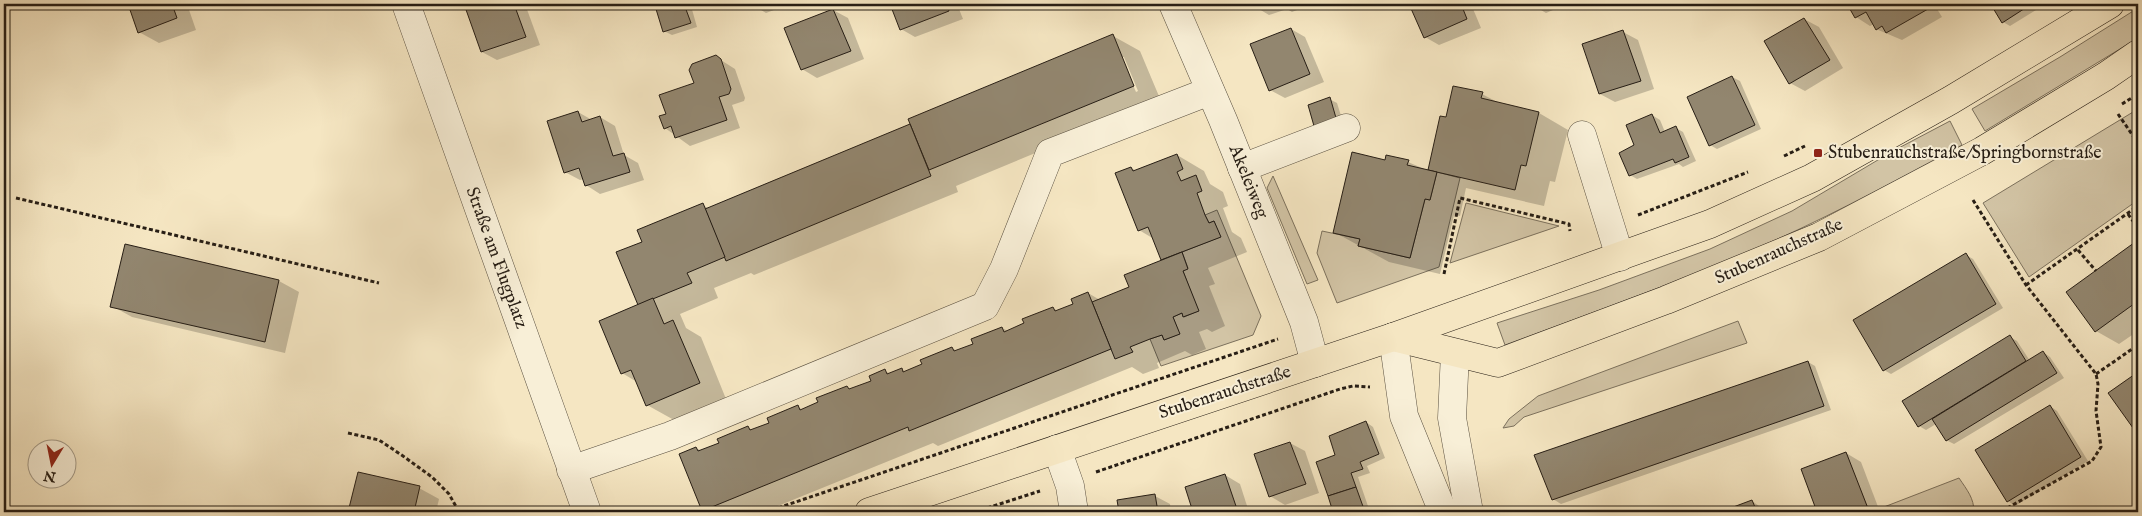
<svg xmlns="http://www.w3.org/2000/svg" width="2142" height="516" font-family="'IM FELL English',serif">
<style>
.green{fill:#d2c4a5;stroke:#7c715d}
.shadow{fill:#0003;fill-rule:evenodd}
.building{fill:#92866f;stroke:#271e15}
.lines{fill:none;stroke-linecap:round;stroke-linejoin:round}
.minor-casing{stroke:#5a5040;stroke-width:29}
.major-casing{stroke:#271e15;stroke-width:29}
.path{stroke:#271e15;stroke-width:3;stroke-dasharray:4 2.5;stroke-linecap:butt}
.minor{stroke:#f8efd7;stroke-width:28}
.major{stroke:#f5e6c2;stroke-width:28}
.poi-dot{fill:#8f2418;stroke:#f8efd7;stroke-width:2}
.labels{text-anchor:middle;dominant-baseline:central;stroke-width:4;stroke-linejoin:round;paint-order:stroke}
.poi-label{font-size:18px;fill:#271e15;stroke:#f8efd7;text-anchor:start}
.street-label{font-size:18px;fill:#271e15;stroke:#f8efd7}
</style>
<rect width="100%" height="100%" fill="#f5e6c2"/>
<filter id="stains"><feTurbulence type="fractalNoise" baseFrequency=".004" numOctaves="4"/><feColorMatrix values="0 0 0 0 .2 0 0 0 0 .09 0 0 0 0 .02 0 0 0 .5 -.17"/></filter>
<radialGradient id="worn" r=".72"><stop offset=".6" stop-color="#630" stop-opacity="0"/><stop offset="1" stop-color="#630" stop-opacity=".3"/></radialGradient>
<!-- green -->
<g class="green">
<path d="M2138,8V38L1985,131L1972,109L2060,57Z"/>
<path d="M2138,109V200L2029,277L1983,203Z"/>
<path d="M1950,121L1962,145C1902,177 1842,210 1780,238C1690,278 1597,311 1505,345L1497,323L1599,290L1710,249L1792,211L1893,151Z"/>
<path d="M1437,172L1460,178L1439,267L1337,303L1317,253L1322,231L1360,239L1358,246L1410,258L1425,199L1430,200Z"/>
<path d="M1273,176L1318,280L1307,284L1267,188Z"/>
<path d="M1466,203L1559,226L1450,263Z"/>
<path d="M1217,210L1261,316L1253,335L1161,366L1150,339L1162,335L1164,340L1179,334L1173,317L1182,313L1184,317L1198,311L1183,271L1188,268L1182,252L1220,237L1214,221L1209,223L1205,215Z"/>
<path d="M1738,321L1747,343L1524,417L1514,426L1503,428L1509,419L1538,396Z"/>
<path d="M1959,478C1967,490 1974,498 1974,512H1871Z"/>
</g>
<!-- shadow -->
<g class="shadow">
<path d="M129,4H187L196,30L159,43L139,32Z"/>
<path d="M465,4H525L540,45L497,60L482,52Z"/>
<path d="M678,4H686L691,6L697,27L672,35L664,31L658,10Z"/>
<path d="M751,4H790L766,13Z"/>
<path d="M891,4H957L963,19L915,37L901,29Z"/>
<path d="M1254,4H1304L1305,7L1292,12L1287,9L1269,15L1254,6Z"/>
<path d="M1410,4H1471L1481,28L1439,45L1425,37Z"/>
<path d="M1531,4H1567L1546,13Z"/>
<path d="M1848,4H1934L1942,17L1902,40L1876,29L1874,24L1870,26L1856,17Z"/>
<path d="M1961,4H1993L1987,7L1982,5L1973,10Z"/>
<path d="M2001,4H2032L2036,10L2010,26L2003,22L1994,8Z"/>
<path d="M833,10L848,18L864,59L817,78L802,69Z"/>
<path d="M1804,19L1819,27L1843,68L1805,91L1790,83Z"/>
<path d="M1291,29L1305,37L1324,82L1285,98L1270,90Z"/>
<path d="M1623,32L1638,40L1654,89L1615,102L1600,94Z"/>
<path d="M1113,36L1140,51L1161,101L956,186L958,192L754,275L751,273L714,288L718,298L680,314L686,328L701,337L726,399L674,420L647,405L637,382L622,373L640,305L644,243L703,205L709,209L912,125ZM1121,57H1124L1138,91L1136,92Z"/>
<path d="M716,57L735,69L745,98L744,101L732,105L740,128L690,146L665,128L668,115Z"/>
<path d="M1732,77L1740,81L1761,129L1717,149L1710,145Z"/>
<path d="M1482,94L1501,104L1539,113L1568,130L1555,182L1550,181L1544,206L1466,188L1460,216L1454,215L1440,274L1389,262L1334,232L1386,161L1408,162L1429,171L1447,119Z"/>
<path d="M1329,99L1337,103L1343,122L1309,105Z"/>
<path d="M578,112L592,120L600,117L615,126L624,155L638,163L644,180L600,194L586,185L584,179L580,180L565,172Z"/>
<path d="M1652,115L1660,120L1665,132L1676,128L1683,132L1696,161L1683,167L1679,164L1637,179L1630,175L1635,145Z"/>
<path d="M1177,155L1204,171L1210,184L1223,192L1228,206L1223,208L1232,232L1241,238L1247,252L1208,268L1215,284L1209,286L1225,326L1212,332L1207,329L1199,332L1206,349L1192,355L1185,351L1157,363L1159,368L1143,374L1132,367L938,446L933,443L763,512H707L703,510L696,448L702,451L720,444L748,428L753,430L771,423L798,407L803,410L819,403L847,387L851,390L872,382L885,371L891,374L902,369L906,372L924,365L952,348L957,351L974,345L1002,328L1008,331L1053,308L1058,311L1075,304L1088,293L1100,300L1131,288L1163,261L1154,239L1139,230L1131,168L1137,171Z"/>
<path d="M2138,242V331L2119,344L2096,331L2068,293Z"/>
<path d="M1966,255L1973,259L2003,308L1891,374L1884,370Z"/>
<path d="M279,281L299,292L285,353L132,317L112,306Z"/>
<path d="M2010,337L2017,341L2030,361L2043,352L2050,357L2064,378L1954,444L1946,440L1936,424L1926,430L1919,426Z"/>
<path d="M1808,362L1815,366L1831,410L1561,504L1553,499Z"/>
<path d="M2138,373V433L2110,393Z"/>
<path d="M2050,406L2057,411L2088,461L2015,506L2008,501Z"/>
<path d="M1366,422L1373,427L1385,458L1367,466L1370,473L1358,477L1370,512H1335L1318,462L1337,455Z"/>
<path d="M1290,443L1305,451L1319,493L1285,505L1270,496Z"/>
<path d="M1846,453L1861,462L1880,512H1818L1802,470Z"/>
<path d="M359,474L419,488L439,499L436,512H350Z"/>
<path d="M1225,475L1240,484L1249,512H1195L1186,488Z"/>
<path d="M1155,496L1170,504L1171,512H1120L1118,501Z"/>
<path d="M1752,501L1759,506L1762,512H1723Z"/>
</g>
<!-- building -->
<g class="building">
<path d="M128,4H172L177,18L138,33Z"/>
<path d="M464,4H514L526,37L481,52Z"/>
<path d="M674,4H684L691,23L663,32L656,9Z"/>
<path d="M890,4H947L949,11L900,30Z"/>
<path d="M1409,4H1461L1467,19L1424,38Z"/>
<path d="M1847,4H1925L1928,9L1886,33L1882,26L1876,30L1866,12L1855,18Z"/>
<path d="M1999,4H2029L2030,5L2002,23L1993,8Z"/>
<path d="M833,9L851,51L801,70L784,28Z"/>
<path d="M1804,18L1830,60L1789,84L1764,41Z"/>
<path d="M1291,28L1310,74L1269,91L1250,44Z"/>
<path d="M1623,30L1641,81L1599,94L1582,44Z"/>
<path d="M1113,34L1134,86L929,170L908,119Z"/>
<path d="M716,55L721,59L731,89L729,94L719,97L727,120L675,138L671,126L664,129L659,116L666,114L659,95L694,83L689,70L692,64Z"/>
<path d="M1732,76L1755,125L1709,146L1687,97Z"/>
<path d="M1453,86L1483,92L1481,98L1539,112L1526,166L1521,165L1515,190L1428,170L1440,116L1446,117Z"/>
<path d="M1330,97L1336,118L1314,126L1308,105Z"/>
<path d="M578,111L582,122L600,116L613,156L624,153L630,172L585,186L579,168L564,173L547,121Z"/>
<path d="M1652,114L1660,133L1676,126L1689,157L1675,163L1673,159L1629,176L1619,153L1634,145L1626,125Z"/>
<path d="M910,124L931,176L726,261L705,209Z"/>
<path d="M1352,152L1385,160L1386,155L1409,160L1407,165L1437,172L1430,200L1425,199L1410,258L1358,246L1360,239L1333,233Z"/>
<path d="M1177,154L1183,169L1177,172L1181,181L1196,175L1202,191L1197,193L1205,215L1209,223L1214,221L1221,237L1161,260L1148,227L1138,231L1115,173L1131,167L1133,171Z"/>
<path d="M703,203L725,257L687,273L692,283L638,305L616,252L642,242L637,230Z"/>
<path d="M2138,240V301L2095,332L2066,292Z"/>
<path d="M125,244L279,280L265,342L110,307Z"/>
<path d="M1182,252L1188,269L1183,271L1199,311L1183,317L1182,313L1173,317L1180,334L1164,340L1162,335L1150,339L1130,347L1133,352L1115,359L1092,302L1129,287L1124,275Z"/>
<path d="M1966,253L1996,304L1883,371L1853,320Z"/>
<path d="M1088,292L1111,349L909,431L908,427L702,511L679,454L696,447L698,451L719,443L717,439L748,426L750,430L769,423L767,418L798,405L800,410L818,402L816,398L847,386L849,389L871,381L869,376L885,369L887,374L902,368L903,372L922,364L920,360L952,347L954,351L973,344L971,339L1002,327L1004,332L1024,323L1022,319L1053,307L1055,311L1073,304L1071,299Z"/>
<path d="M653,298L664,324L673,320L700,383L646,406L631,370L621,374L599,321Z"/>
<path d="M2010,335L2026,361L1918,427L1902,401Z"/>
<path d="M2043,351L2057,373L1946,441L1932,419Z"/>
<path d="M1808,361L1824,406L1552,500L1534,455Z"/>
<path d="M2138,372V435L2108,393Z"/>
<path d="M2050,405L2081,457L2007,502L1975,450Z"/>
<path d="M1366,421L1379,454L1360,462L1363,469L1351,473L1356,487L1328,496L1316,462L1335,455L1329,436Z"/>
<path d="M1290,442L1306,484L1269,497L1254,454Z"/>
<path d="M1846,452L1869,511L1817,512L1801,469Z"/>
<path d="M358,472L420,486L414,512H348Z"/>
<path d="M1225,474L1238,512H1193L1185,487Z"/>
<path d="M1356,487L1365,512H1333L1328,496Z"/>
<path d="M1155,494L1158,512H1119L1117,500Z"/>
<path d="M1752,500L1757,512H1720Z"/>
</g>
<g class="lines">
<!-- minor casing -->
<g class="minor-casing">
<g id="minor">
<path d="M406,4L587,512"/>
<path d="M1173,4L1223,120L1304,322L1315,363"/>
<path d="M1582,135L1620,257"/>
<path d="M1242,168L1346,128"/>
<path d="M1393,337L1404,416L1443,512"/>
<path d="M1455,353L1452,418L1469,512"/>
<path d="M1057,449L1070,486L1074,512"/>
<path d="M571,470L670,436L985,306L1004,269L1050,153L1210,91"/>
</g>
</g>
<!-- major casing -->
<g class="major-casing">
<g id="major">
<path d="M1393,337L1498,363L1666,300L1819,237L1982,151L2106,76L2138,54"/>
<path d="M869,512L1393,337L1710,224L1812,178L1951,100L2110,4"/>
</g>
</g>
<!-- path -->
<g class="path">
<path d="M2122,104L2138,94"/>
<path d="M2118,114L2138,143"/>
<path d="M1784,156L1805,146"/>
<path d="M16,198L379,283"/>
<path d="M1973,200L2026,285L2096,374L2098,384L2096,411L2101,447L2092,461L2000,512"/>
<path d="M2128,214L2138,228"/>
<path d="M1638,215L1748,172"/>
<path d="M2078,250L2096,271"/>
<path d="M1444,274L1460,198L1569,224L1570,231"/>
<path d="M2026,285L2138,206"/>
<path d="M2096,374L2138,345"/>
<path d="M348,433L379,440L403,456L432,477L449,494L459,512"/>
<path d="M1096,472L1340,389L1353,386L1370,387"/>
<path d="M766,512L1278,339"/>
<path d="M975,512L1040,491"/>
</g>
<!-- minor -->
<use href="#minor" class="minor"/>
<!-- major -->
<use href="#major" class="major"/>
</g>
<!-- markers -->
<rect class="poi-dot" x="1813" y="148" width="10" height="10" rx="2.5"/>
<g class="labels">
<!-- poi labels -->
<g class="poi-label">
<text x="1828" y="153">Stubenrauchstraße/Springbornstraße</text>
</g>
<!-- street labels -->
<g class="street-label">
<text transform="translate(1248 182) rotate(68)">Akeleiweg</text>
<text transform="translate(1779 252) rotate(-24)">Stubenrauchstraße</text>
<text transform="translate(496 258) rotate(70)">Straße am Flugplatz</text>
<text transform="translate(1225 393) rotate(-18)">Stubenrauchstraße</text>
</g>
</g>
<!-- margin -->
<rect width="2142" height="516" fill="none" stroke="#f5e6c2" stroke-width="20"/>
<rect x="5" y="5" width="2132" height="506" fill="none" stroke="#271e15" stroke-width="2.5"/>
<rect x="10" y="10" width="2122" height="496" fill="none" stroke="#271e15"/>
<!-- north arrow -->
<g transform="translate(52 464) rotate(190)"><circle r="24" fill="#f8efd7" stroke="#a49b89"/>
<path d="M0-4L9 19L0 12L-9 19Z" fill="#8f2418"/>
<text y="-8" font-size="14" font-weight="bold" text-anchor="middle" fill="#271e15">N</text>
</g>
<rect width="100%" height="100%" filter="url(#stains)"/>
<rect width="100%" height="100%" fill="url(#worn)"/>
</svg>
